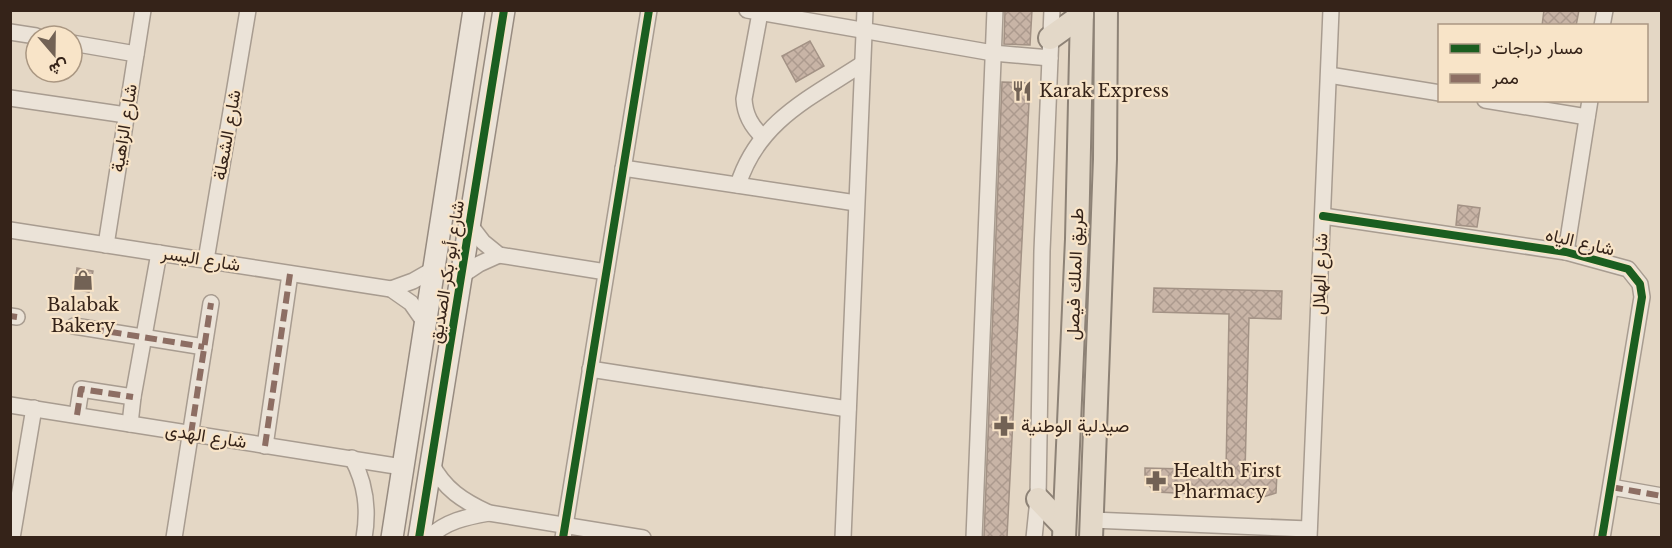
<svg xmlns="http://www.w3.org/2000/svg" width="1672" height="548" font-family="'Libre Baskerville',Vazirmatn,serif">
<style>
.building{fill:url(#building-cross-hatch);stroke:#a39285;stroke-width:1.5}
.lines{fill:none;stroke-linecap:round;stroke-linejoin:round}
.street-casing{stroke:#a89c90;stroke-width:18}
.secondary-casing{stroke:#978b80;stroke-width:24}
.primary-casing{stroke:#8d8276;stroke-width:26}
.street{stroke:#ebe3d8;stroke-width:15}
.secondary{stroke:#ebe3d8;stroke-width:21}
.primary{stroke:#e3d8c8;stroke-width:22}
.quiet{stroke:#8d6e63;stroke-width:6;stroke-dasharray:12 6;stroke-linecap:butt}
.cycleway-casing{stroke:#f8e4c8;stroke-width:11}
.cycleway{stroke:#1b5e20;stroke-width:8}
.labels{text-anchor:middle;dominant-baseline:central;stroke-width:4.5;stroke-linejoin:round;paint-order:stroke}
.poi-label{font-size:18px;fill:#352319;stroke:#f8e4c8;text-anchor:start}
.street-label{font-size:18px;fill:#352319;stroke:#f8e4c8}
</style>
<defs>
<pattern id="building-cross-hatch" width="8" height="8" patternUnits="userSpaceOnUse" patternTransform="scale(1.5)"><rect width="8" height="8" fill="#c8b4a6"/><path d="M0 0l8 8M0 8l8-8" fill="none" stroke="#ac9a8e"/></pattern>
</defs>
<rect width="100%" height="100%" fill="#e4d7c5"/>
<!-- building -->
<g class="building">
<path d="M1005,10H1032L1030,45L1004,44Z"/>
<path d="M1544,10H1579L1576,26H1542Z"/>
<path d="M810,41L824,66L796,82L782,56Z"/>
<path d="M1002,82L1030,83L1007,537H984Z"/>
<path d="M1458,205L1480,208L1477,227L1456,225Z"/>
<path d="M77,268L93,271L89,292L74,289Z"/>
<path d="M1154,288L1282,291L1281,319L1249,318L1245,472L1277,473L1276,493L1263,497L1155,492L1145,481V468L1226,470L1229,314L1153,312Z"/>
</g>
<g class="lines">
<!-- street casing -->
<g class="street-casing">
<g id="street">
<path d="M747,10L993,53L1050,58"/>
<path d="M760,13L744,99C745,115 751,126 763,137"/>
<path d="M1602,26L1605,10"/>
<path d="M10,32L36,36"/>
<path d="M72,43L136,54"/>
<path d="M1329,75L1440,93"/>
<path d="M10,98L126,115"/>
<path d="M1485,100L1587,117"/>
<path d="M623,168L856,203"/>
<path d="M738,185C758,121 810,98 862,64"/>
<path d="M1323,216L1566,252L1628,269L1640,284L1642,297L1602,538"/>
<path d="M470,225L483,242L499,255L606,272"/>
<path d="M10,230L391,289L411,303L425,323"/>
<path d="M106,245L143,10"/>
<path d="M1566,252L1590,100"/>
<path d="M206,260L248,10"/>
<path d="M461,276L479,264L499,255"/>
<path d="M391,289L413,281L434,269"/>
<path d="M10,316L17,317"/>
<path d="M74,326L204,347"/>
<path d="M590,369L848,409"/>
<path d="M10,405L402,467"/>
<path d="M77,415L81,389L133,397"/>
<path d="M130,424L133,397L159,253"/>
<path d="M265,446L290,274"/>
<path d="M352,458C366,484 369,509 364,538"/>
<path d="M431,463C444,489 463,501 489,513L643,538"/>
<path d="M1611,487L1662,496"/>
<path d="M1092,520L1309,529"/>
<path d="M12,538L34,408"/>
<path d="M174,538L211,303"/>
<path d="M428,538C446,521 466,517 489,513"/>
<path d="M563,538L649,10"/>
<path d="M843,538L865,10"/>
<path d="M974,538L995,10"/>
<path d="M1034,538L1038,499L1042,251L1052,10"/>
<path d="M1309,538L1331,10"/>
</g>
</g>
<!-- secondary casing -->
<g class="secondary-casing">
<g id="secondary">
<path d="M392,538L474,10"/>
<path d="M419,538L504,10"/>
</g>
</g>
<!-- primary casing -->
<g class="primary-casing">
<g id="primary">
<path d="M1050,38L1082,15"/>
<path d="M1038,499L1064,526"/>
<path d="M1064,538L1077,239L1082,10"/>
<path d="M1091,538L1105,159L1106,10"/>
</g>
</g>
<!-- street -->
<use href="#street" class="street"/>
<!-- secondary -->
<use href="#secondary" class="secondary"/>
<!-- primary -->
<use href="#primary" class="primary"/>
<!-- quiet -->
<g class="quiet">
<path d="M10,316L17,317"/>
<path d="M74,326L204,347"/>
<path d="M77,415L81,389L133,397"/>
<path d="M191,434L211,303"/>
<path d="M265,446L290,274"/>
<path d="M1611,487L1662,496"/>
</g>
<!-- cycleway casing -->
<g class="cycleway-casing">
<g id="cycleway">
<path d="M1323,216L1566,252L1628,269L1640,284L1642,297L1602,538"/>
<path d="M419,538L504,10"/>
<path d="M563,538L649,10"/>
</g>
</g>
<!-- cycleway -->
<use href="#cycleway" class="cycleway"/>
</g>
<!-- icons -->
<defs>
<g id="restaurant-bare" transform="scale(1.62)"><path d="M-5-6h1v4h1v-4h1v4h1v-4h1v5L-1.5 .5V6h-2V.5L-5-1ZM5-6V6H3V1.5H1.5Q1.5-4 5-6Z" fill="#726255" stroke="#f8e4c8" stroke-width="2.5" paint-order="stroke"/></g>
<g id="shop-bare" transform="scale(1.62)"><path d="M-5-2.5h2.3a2.7 3.5 0 0 1 5.4 0H5L5.5 6h-11ZM-1.5-2.5h3a1.5 2.3 0 0 0-3 0Z" fill="#726255" stroke="#f8e4c8" stroke-width="2.5" paint-order="stroke"/></g>
<g id="pharmacy-bare" transform="scale(1.62)"><path d="M-2-6h4v4h4v4h-4v4h-4v-4h-4v-4h4Z" fill="#726255" stroke="#f8e4c8" stroke-width="2.5" paint-order="stroke"/></g>
</defs>
<g fill-rule="evenodd">
<use href="#restaurant-bare" x="1022" y="91"/>
<use href="#shop-bare" x="83" y="280"/>
<use href="#pharmacy-bare" x="1004" y="426"/>
<use href="#pharmacy-bare" x="1156" y="481"/>
</g>
<g class="labels">
<!-- poi labels -->
<g class="poi-label">
<text x="1039" y="91">Karak Express</text>
<text x="83" y="305" text-anchor="middle">Balabak<tspan x="83" dy="21">Bakery</tspan></text>
<text x="1021" y="426">صيدلية الوطنية</text>
<text x="1173" y="471">Health First<tspan x="1173" dy="21">Pharmacy</tspan></text>
</g>
<!-- street labels -->
<g class="street-label">
<text transform="translate(124 128) rotate(-81)">شارع الزاهية</text>
<text transform="translate(227 135) rotate(-80)">شارع الشعلة</text>
<text transform="translate(1580 242) rotate(13)">شارع الياه</text>
<text transform="translate(201 259) rotate(9)">شارع اليسر</text>
<text transform="translate(447 272) rotate(-81)">شارع أبو بكر الصديق</text>
<text transform="translate(1075 274) rotate(-88)">طريق الملك فيصل</text>
<text transform="translate(1320 274) rotate(-88)">شارع الهلال</text>
<text transform="translate(206 436) rotate(9)">شارع الهدى</text>
</g>
</g>
<!-- border -->
<rect width="1672" height="548" fill="none" stroke="#352319" stroke-width="24"/>
<!-- legend -->
<rect x="1438" y="24" width="210" height="78" fill="#f8e4c8" stroke="#aa9782" stroke-width="1.5"/>
<rect x="1450" y="44" width="30" height="9" fill="#1b5e20" stroke="#aa9782" stroke-width="1.5"/>
<text x="1492" y="54" font-size="18" fill="#352319">مسار دراجات</text>
<rect x="1450" y="74" width="30" height="9" fill="#8d6e63" stroke="#aa9782" stroke-width="1.5"/>
<text x="1492" y="84" font-size="18" fill="#352319">ممر</text>
<!-- north arrow -->
<g transform="translate(54 54) rotate(160)"><circle r="28" fill="#f8e4c8" stroke="#aa9782" stroke-width="1.5"/>
<path d="M0-4.5L10 22L0 15L-10 22Z" fill="#726255"/>
<text y="-9" font-size="16" font-weight="bold" text-anchor="middle" fill="#352319">ش</text>
</g>
</svg>
